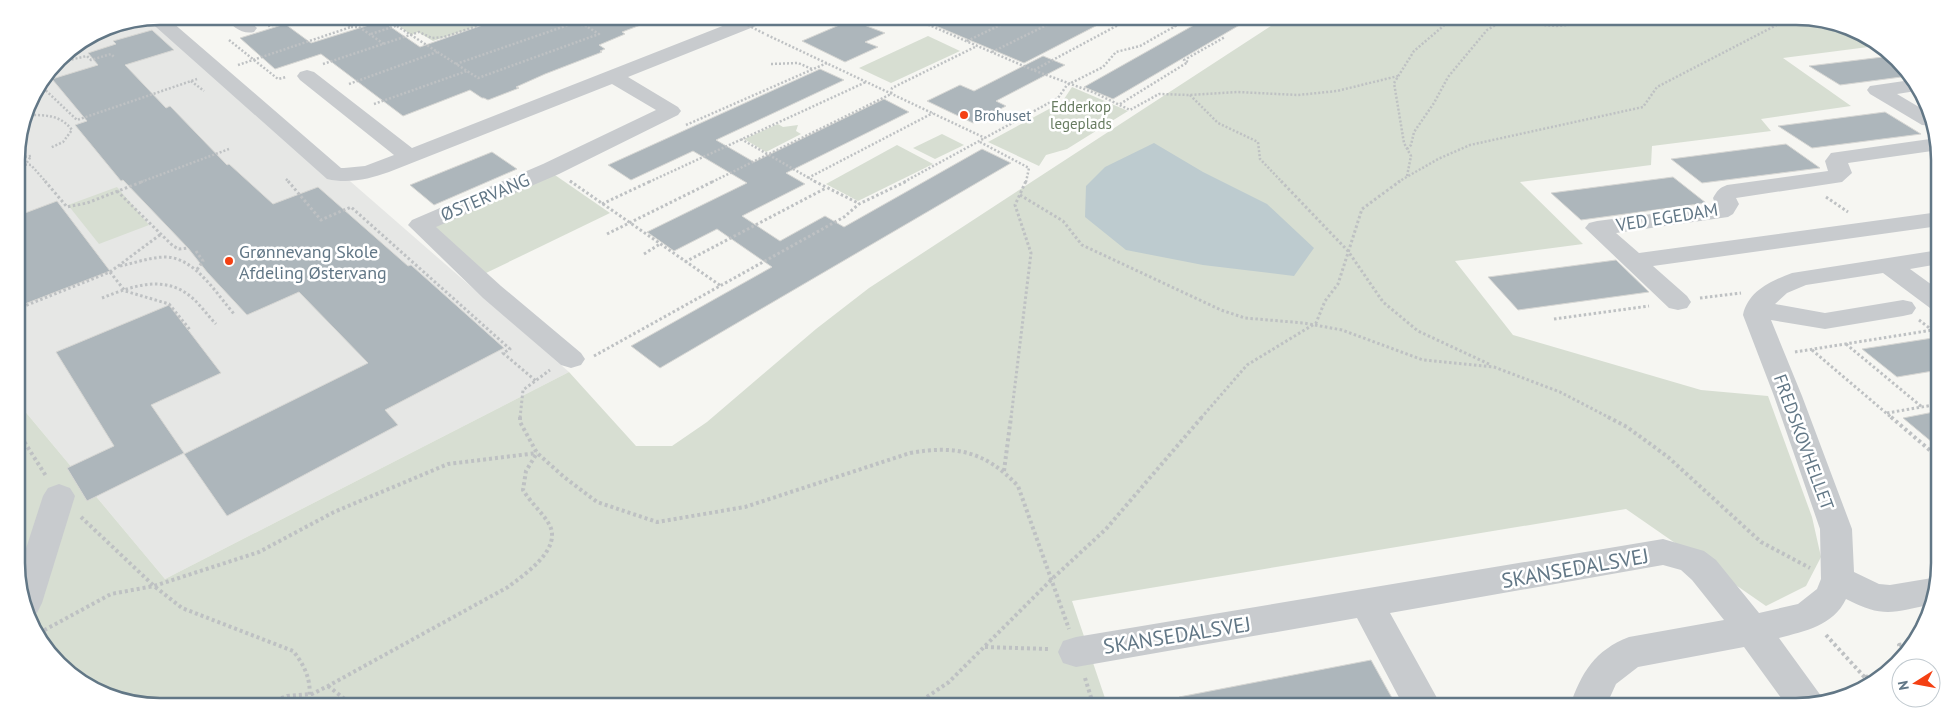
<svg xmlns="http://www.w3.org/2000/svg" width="1956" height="723" font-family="'PT Sans',sans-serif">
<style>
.built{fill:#e6e7e5}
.green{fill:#d7ded2}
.water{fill:#bdcbcf}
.building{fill:#adb6bb;stroke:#d7d7d4}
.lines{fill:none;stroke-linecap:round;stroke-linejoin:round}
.path-far2{stroke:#bec1c3;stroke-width:2.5;stroke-dasharray:2 2;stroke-linecap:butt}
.path-far1{stroke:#bec1c3;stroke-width:3;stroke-dasharray:2.5 2.5;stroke-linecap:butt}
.path{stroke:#bec1c3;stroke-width:4;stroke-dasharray:3 3;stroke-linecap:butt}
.minor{fill:#c8cbce;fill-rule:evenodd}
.path-bridge{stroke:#bec1c3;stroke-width:2.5;stroke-dasharray:2 2;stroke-linecap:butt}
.poi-dot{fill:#f44013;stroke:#fff;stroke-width:2}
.labels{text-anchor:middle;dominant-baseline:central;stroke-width:5;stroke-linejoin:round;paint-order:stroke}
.far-park-label{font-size:15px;fill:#687c61;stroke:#fff}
.far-poi-label{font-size:15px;fill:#627786;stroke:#fff;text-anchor:start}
.street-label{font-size:18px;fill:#627786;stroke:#fff}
.poi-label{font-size:18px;fill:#627786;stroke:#fff;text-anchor:start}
.near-street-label{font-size:21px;fill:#627786;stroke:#fff}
.rim{fill:none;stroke:#627786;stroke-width:2.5}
</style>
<rect width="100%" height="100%" fill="#f6f6f2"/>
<!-- built -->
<path class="built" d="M152,18L304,141L569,372L165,579L18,403L17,150L31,96L65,52L105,27Z"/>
<!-- green -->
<g class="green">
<path d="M430,16H517L493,21L433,41L418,32L411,35L399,26Z"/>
<path d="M1286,16H1796L1842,24L1876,46L1783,58L1851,106L1761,119L1771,131L1652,146L1651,165L1520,182L1583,244L1455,261L1513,335L1701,390L1768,396L1812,517L1821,557L1806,586L1766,606L1626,509L1072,601L1108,707H160L114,699L52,658L19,591L18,403L165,579L569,372L636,446H672L707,422L816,329L869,288Z"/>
<path d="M928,36L960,51L891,83L859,68Z"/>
<path d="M1072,87L1128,111L1067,149L1046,155L1039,166L988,142L1062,102Z"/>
<path d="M778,124L783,127L798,125L796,131L801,134L766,152L744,139Z"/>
<path d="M942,134L964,145L935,159L913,148Z"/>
<path d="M897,145L933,164L858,201L826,184Z"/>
<path d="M552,173L610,213L486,273L430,227Z"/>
<path d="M117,187L149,225L99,244L68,205Z"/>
</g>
<!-- water -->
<path class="water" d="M1154,143L1203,172L1267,204L1314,248L1294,276L1203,265L1126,250L1085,217L1086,186L1105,167Z"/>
<!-- building -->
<g class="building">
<path d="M508,16H659V18L622,32L625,34L599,45L605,49L600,51L602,52L545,74L516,87L519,88L488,100L484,98H482L470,90L403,116L321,54L275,69L240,38L285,24L311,43L382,21L420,47Z"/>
<path d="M957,16H1115L1024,63L936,26Z"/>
<path d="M1210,16H1255L1113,99L1084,87Z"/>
<path d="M851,20L885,33L865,42L878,47L845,62L802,41Z"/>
<path d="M152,30L174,50L125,65L166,108L170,106L227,165L229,164L273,204L318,187L408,266L411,265L504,348L385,410L398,425L227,516L184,454L368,363L299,292L247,315L207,272L188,248L123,180L121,181L75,125L87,121L52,79L98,65L88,53L116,44L113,41Z"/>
<path d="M1043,56L1065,65L996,101L1006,106L973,123L927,101L960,85L974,91Z"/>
<path d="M1891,56L1904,65L1909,76L1840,85L1809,66Z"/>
<path d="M820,69L844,80L716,140L754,162L884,99L909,112L786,173L805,184L742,216L780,241L825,216L844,227L982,149L1011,163L660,368L631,346L772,267L717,229L674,251L647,232L747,183L693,151L631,180L608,165Z"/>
<path d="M1885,112L1921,134L1812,148L1778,126Z"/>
<path d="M1786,144L1820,168L1702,183L1671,159Z"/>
<path d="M492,152L517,169L434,205L410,185Z"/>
<path d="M1673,177L1706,203L1581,220L1551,193Z"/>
<path d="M57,201L110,271L17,307V216Z"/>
<path d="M1616,260L1649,292L1518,310L1488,277Z"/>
<path d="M169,305L221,373L151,405L184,453L87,501L67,468L114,446L56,352Z"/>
<path d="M1939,337V370L1897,377L1862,349Z"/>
<path d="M1939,411V448L1903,418Z"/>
<path d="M1371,660L1397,707H1180L1179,697Z"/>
</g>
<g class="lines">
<!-- path-far2 -->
<g class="path-far2">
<path d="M948,16L929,25L1033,70L1095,93L1130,110L1159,94L1190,95L1237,92L1298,95L1337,91L1398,76"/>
<path d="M1147,16L1175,26"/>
<path d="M268,26L314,16"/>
<path d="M397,26L478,78L599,34L586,26"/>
<path d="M351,27H359L384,44"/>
<path d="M371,34L426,16"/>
<path d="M767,35L985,138"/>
<path d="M229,40L278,79L286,77"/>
<path d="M967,41L1019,16"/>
<path d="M992,52L1065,16"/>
<path d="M56,63L87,56L91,60L111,54L115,58"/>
<path d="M323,64L419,32L432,38L444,37L495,20L515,16"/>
<path d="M456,64L574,23L586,26L611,16"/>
<path d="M771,64L798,63L812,69"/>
<path d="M238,65L351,27L339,16"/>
<path d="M1034,70L1135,16"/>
<path d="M191,81L204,91"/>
<path d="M349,84L437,52"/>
<path d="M40,85L77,120L197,79"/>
<path d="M1190,95L1218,123L1258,142L1260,159L1282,182"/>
<path d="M374,104L467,71"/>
<path d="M1120,104L1188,62L1184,60L1225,37"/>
<path d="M26,115C44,115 60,114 72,130L63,142L50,148"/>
<path d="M686,125L827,63"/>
<path d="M741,139L816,182"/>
<path d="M980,142L1029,168L1026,182"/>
<path d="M1407,149L1411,145L1414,132L1434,103L1448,77L1487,30L1497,24L1508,22L1556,26L1568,25L1579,21L1582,16"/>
<path d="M17,158L31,156L26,164"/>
<path d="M17,164L31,165L46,182"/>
<path d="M1407,176L1411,156L1404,143L1394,83L1414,51L1455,16"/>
<path d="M808,178L933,113"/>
<path d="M286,179L289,182"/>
<path d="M570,181L572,182"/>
<path d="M141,182L229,149"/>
<path d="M649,182L866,82"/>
<path d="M712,182L891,94L892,88L977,46"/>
<path d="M904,182L1058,98L1067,85L1103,67L1116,52L1140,46L1193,16"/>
<path d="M1398,182L1438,159L1470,145L1643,107L1657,87L1794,16"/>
</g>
<!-- path-far1 -->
<g class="path-far1">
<path d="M45,181L67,207L87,203L144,181"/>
<path d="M288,181L321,220L351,207L510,349L503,353L536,381"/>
<path d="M570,181L721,286"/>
<path d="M814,181L858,203"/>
<path d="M1281,181L1348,251L1383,302L1418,331L1491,365"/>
<path d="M117,191L173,246L179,249L188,248"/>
<path d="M1020,195L1063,221L1082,245L1221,310L1245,318L1304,323L1342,330L1423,360L1494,367L1560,392L1610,418"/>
<path d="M1826,197L1848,212"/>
<path d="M602,204L651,181"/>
<path d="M607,234L714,181"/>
<path d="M196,251L203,261L196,271"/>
<path d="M644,254L660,244"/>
<path d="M685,262L826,188"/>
<path d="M120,266C135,263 150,257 166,257C196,258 217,295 235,315"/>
<path d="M110,272L125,291L169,304L191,331"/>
<path d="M102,298C130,287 163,274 190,296C200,304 207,315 216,324"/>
<path d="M1700,298L1741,293"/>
<path d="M17,309L110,272L161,234"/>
<path d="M1554,319L1649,306"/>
<path d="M1919,320L1932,330"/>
<path d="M1846,344L1922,407"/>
<path d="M1812,350L1892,418"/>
<path d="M1795,352L1939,329"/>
<path d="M594,356L844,217L859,204L907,181"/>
<path d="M1887,413L1939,404"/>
<path d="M520,418L523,390L550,370"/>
<path d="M1011,418L1031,253L1015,205L1026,181"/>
<path d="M1201,418L1247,365L1316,323L1325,301L1338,284L1362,209L1400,181"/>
</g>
<!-- path -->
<g class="path">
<path d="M520,417V422L537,453L564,477L597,502L657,522L745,507L910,453C956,445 985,451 1018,486L1069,629"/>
<path d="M1608,417L1627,427L1668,457L1761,542L1810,568"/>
<path d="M1891,417L1939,458"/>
<path d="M18,432L46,476"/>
<path d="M1004,471L1011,417"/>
<path d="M81,517L154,586L182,608L293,651C307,668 313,685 308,707"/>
<path d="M39,633L111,594L154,586L259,552L334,512L448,464L537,453"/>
<path d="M1826,635L1869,682"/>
<path d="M985,647L1048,649"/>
<path d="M1903,650L1899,645L1908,643"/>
<path d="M1865,677L1886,674"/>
<path d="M1085,678L1094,707"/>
<path d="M328,686L355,707"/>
<path d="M259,707L287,696L312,694L328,686L508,587C525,574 563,549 549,524C542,512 530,502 523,490L526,471L537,453"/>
<path d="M912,707L949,682L1053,578L1106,529L1202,417"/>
</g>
<!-- minor -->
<g class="minor">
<path d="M165,16L341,168H344L365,166L394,155L300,80L297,76L300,72L307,70L314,72L412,148L748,16H774L771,20L628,77L678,107L681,111L678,115L559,174L436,227L501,286L581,353L585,359L581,365L571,368L561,365L483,298L408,225L412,220L543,164L656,110L612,84L389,172C369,179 349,184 327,179L147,19Z"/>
<path d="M224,16H244L257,28L254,32C242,35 231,26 224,16Z"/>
<path d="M1911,80L1916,91L1897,94L1924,110L1932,126L1922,125L1870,94L1867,90L1870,86Z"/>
<path d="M1937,138L1939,150L1848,163L1852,173L1842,182L1736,198L1739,204L1733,214L1728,217L1616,233L1639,253L1939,212V226L1653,266L1687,296L1691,302L1687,308L1678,310L1669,308L1585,228L1589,223L1597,221L1714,206L1715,204L1713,198C1717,191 1719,188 1727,185L1828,171L1825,161L1831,153Z"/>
<path d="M1939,250V264L1910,269L1939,290V310L1930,308L1883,273L1806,285L1787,293L1775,304L1825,313L1903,300L1912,302L1916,308L1912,314L1903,316L1825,329L1771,320L1802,396L1852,529L1854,572L1879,584L1890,585L1938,577L1933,604C1894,612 1884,619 1846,599C1833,626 1805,631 1779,638L1824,700L1805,706H1787L1744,647L1638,667L1616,684L1606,706H1570C1581,673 1595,650 1629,637L1724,620L1692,580L1681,570L1663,565L1390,613L1442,707H1404L1357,618L1076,667L1063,663L1058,652L1063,641L1076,637L1663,539L1704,551L1716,560L1759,613L1798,604L1817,589L1821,579L1820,529L1774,396L1743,315C1748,291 1771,281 1792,273Z"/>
<path d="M59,484L70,488L75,496L42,603L37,613L31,615L19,591V570L43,496L48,488Z"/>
</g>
<!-- path-bridge -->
<path class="path-bridge" d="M730,16L765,34"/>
</g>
<!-- markers -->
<g class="poi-dot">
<circle cx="964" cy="115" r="5"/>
<circle cx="229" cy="261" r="5"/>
</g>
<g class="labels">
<!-- far-park labels -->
<g class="far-park-label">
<text x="1081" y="106">Edderkop<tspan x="1081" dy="17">legeplads</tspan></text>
</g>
<!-- far-poi labels -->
<g class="far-poi-label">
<text x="974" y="115">Brohuset</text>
</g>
<!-- street labels -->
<g class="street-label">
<text transform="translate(485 197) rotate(-23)">ØSTERVANG</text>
<text transform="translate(1667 217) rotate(-9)">VED EGEDAM</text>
<text transform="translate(1804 442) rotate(70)">FREDSKOVHELLET</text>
</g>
<!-- poi labels -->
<g class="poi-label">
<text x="239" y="251">Grønnevang Skole<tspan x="239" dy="21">Afdeling Østervang</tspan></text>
</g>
<!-- near-street labels -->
<g class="near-street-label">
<text transform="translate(1575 568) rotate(-10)">SKANSEDALSVEJ</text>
<text transform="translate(1177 635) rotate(-9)">SKANSEDALSVEJ</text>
</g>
</g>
<!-- crop -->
<path d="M0 0H1956V723H0ZM160 25H1796A135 135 0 0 1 1931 160V563A135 135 0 0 1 1796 698H160A135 135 0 0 1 25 563V160A135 135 0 0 1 160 25Z" fill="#fff" fill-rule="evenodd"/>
<path class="rim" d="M160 25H1796A135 135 0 0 1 1931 160V563A135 135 0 0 1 1796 698H160A135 135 0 0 1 25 563V160A135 135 0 0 1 160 25Z"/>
<!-- north arrow -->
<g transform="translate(1916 683) rotate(259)"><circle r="24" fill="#ffffff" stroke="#c0c9cf"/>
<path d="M0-4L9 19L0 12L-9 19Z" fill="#f44013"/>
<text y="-8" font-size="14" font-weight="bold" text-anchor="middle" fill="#627786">N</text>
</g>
</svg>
